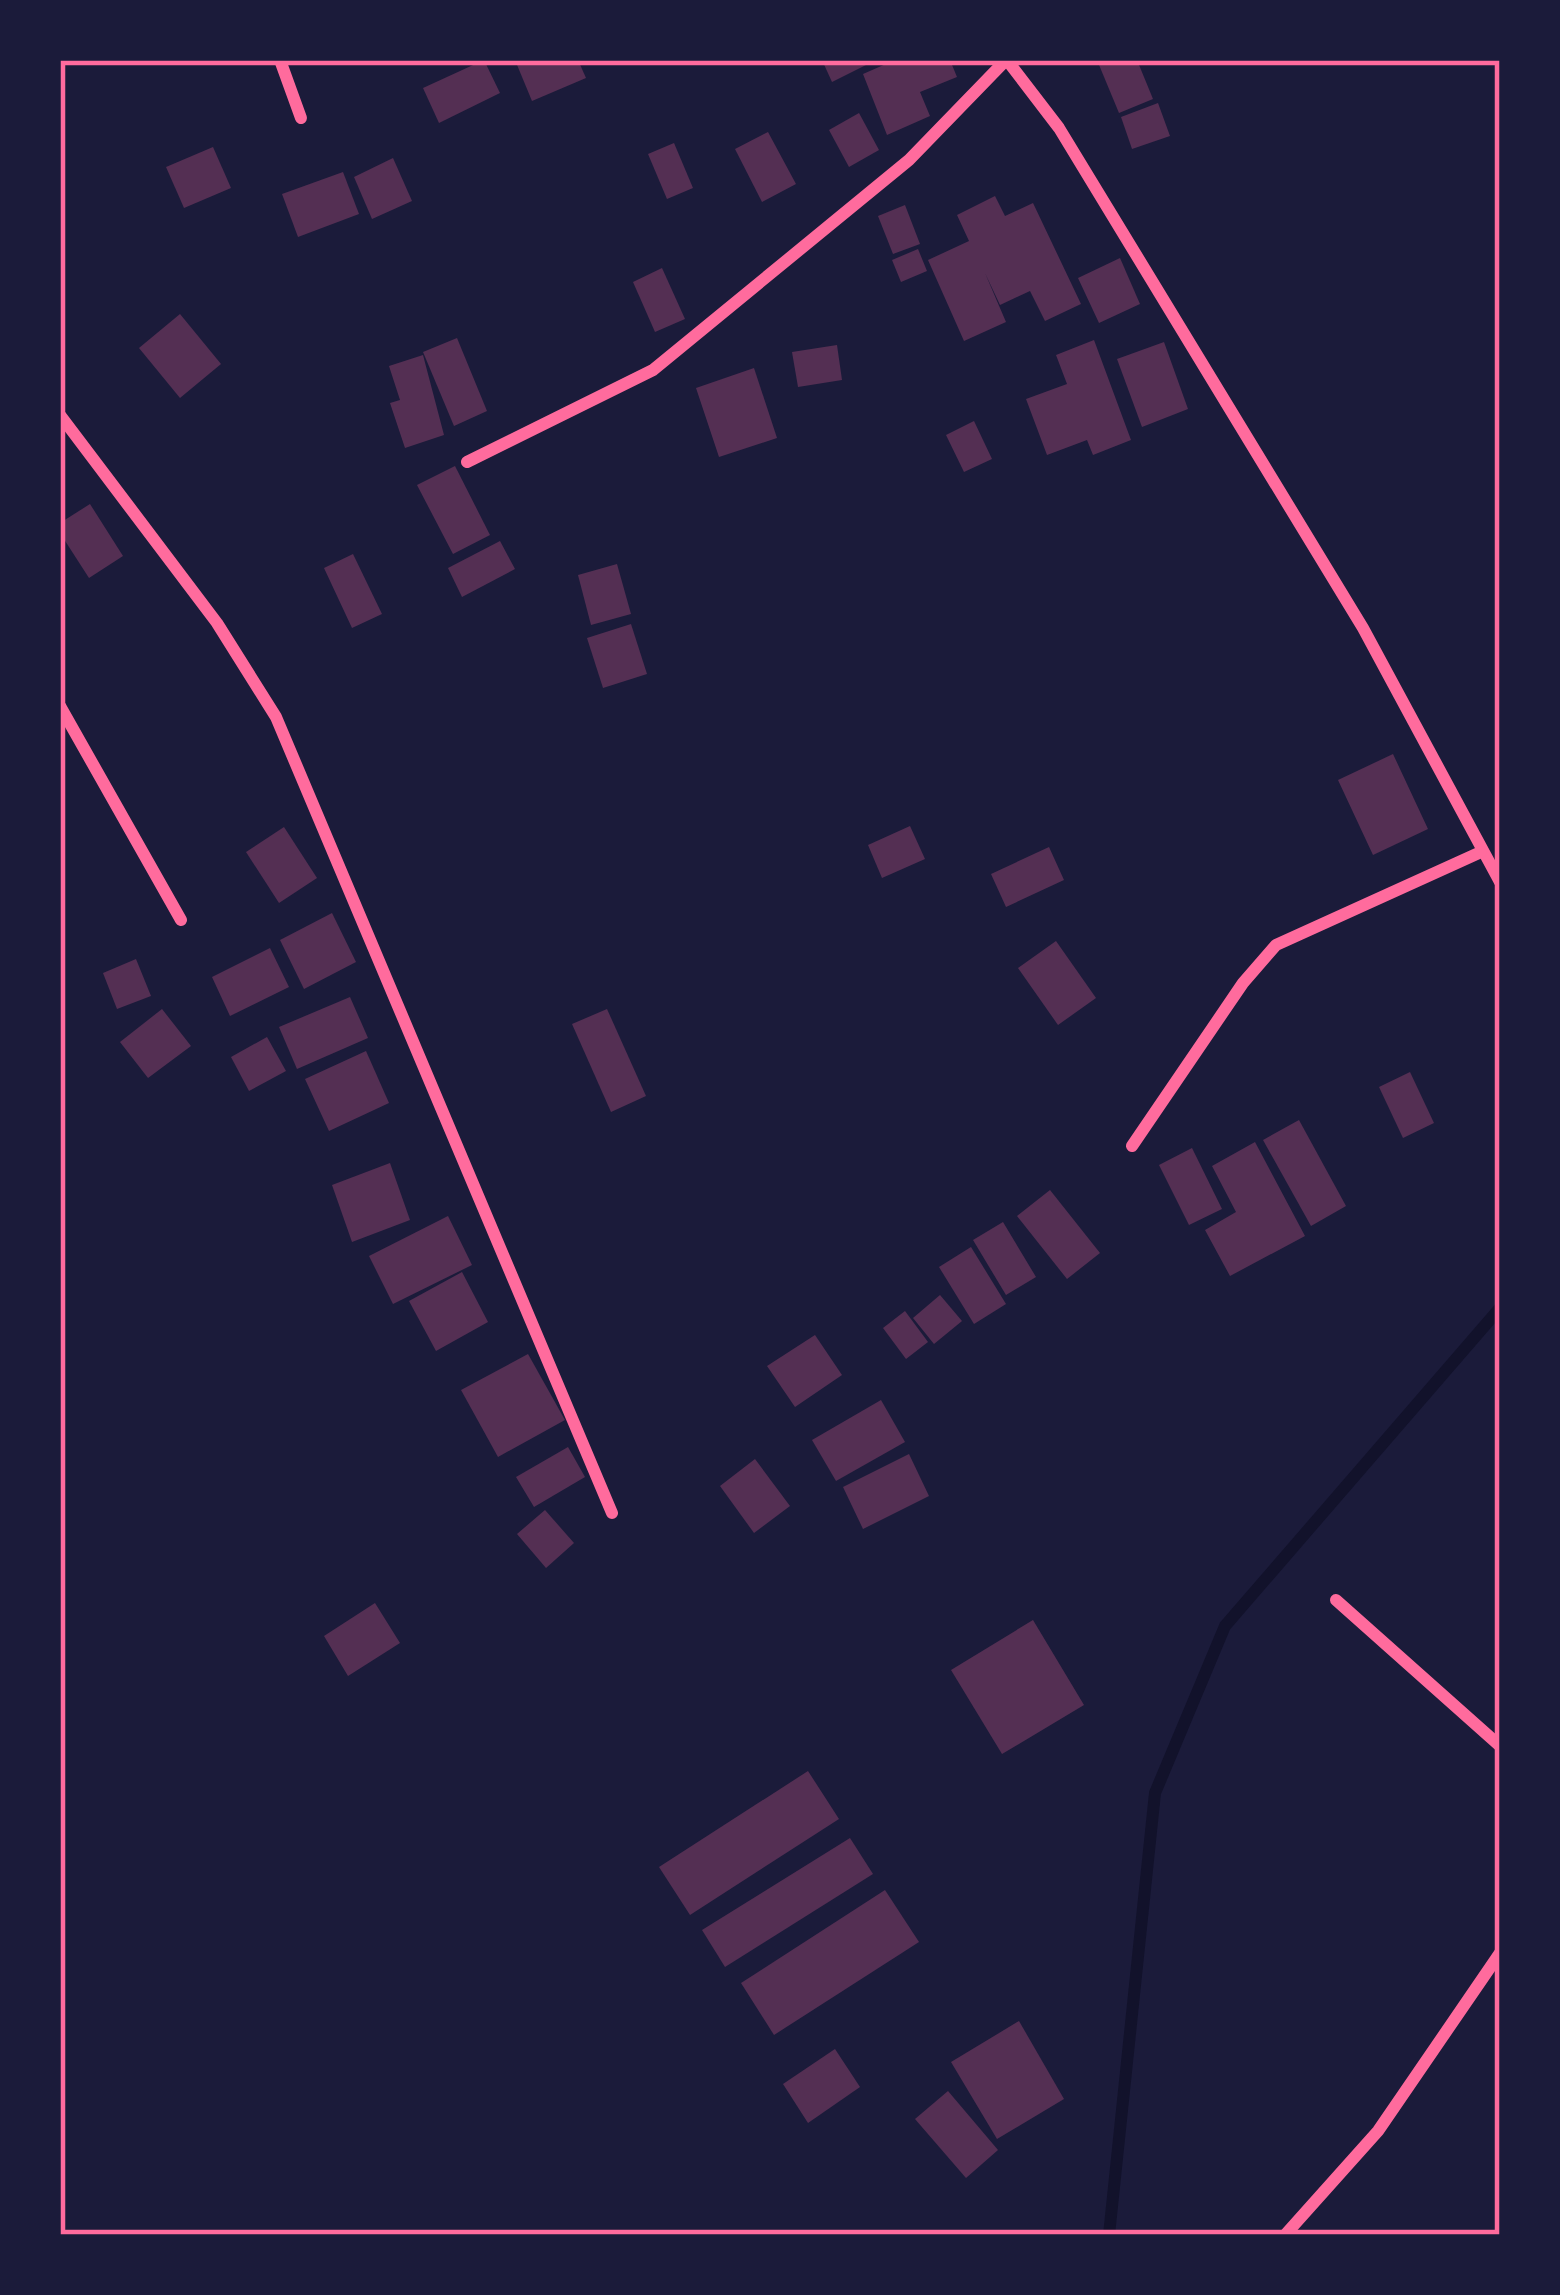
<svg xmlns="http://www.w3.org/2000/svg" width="1560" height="2295" font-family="'DejaVu Sans',sans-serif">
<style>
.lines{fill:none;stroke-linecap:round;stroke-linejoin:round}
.stream{stroke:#12122b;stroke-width:12}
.building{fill:#542f53}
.minor{stroke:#ff6b9d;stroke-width:12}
.neatline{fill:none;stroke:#ff6b9d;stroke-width:4.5}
</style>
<rect width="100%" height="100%" fill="#1b1b3a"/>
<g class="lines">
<!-- stream -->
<path class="stream" d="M1109,2235L1155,1793L1225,1626L1500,1308"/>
</g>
<!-- building -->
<g class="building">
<path d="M484,60L500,93L439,123L423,88Z"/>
<path d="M515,60H578L586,78L532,101Z"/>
<path d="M822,60H876L832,82Z"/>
<path d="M895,60H950L957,77L920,92L930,116L887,135L863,74Z"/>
<path d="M1097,60H1137L1153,99L1119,113Z"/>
<path d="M1158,103L1170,136L1132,149L1121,117Z"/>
<path d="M859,113L879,150L849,167L829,130Z"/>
<path d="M768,132L796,184L762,202L735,149Z"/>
<path d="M674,143L693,188L667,199L648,154Z"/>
<path d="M213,147L231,188L184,208L166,167Z"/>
<path d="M393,158L412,201L372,219L354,177Z"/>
<path d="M343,172L359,214L298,237L282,194Z"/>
<path d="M995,196L1005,216L1033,203L1081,304L1045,321L1030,291L1000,305L985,273L1006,322L964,341L928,260L969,241L957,215Z"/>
<path d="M905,205L920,244L893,254L878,216Z"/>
<path d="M918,249L927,271L901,282L892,260Z"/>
<path d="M1120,258L1140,304L1099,323L1078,278Z"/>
<path d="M662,268L685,319L655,332L633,282Z"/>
<path d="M180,314L221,364L180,398L139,348Z"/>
<path d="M457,338L487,411L454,426L423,352Z"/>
<path d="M1094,340L1131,440L1093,455L1087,440L1047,455L1026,399L1067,384L1056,355Z"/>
<path d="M1164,342L1188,409L1142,427L1117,359Z"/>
<path d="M837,345L842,380L798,387L792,352Z"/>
<path d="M423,355L444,435L405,448L390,403L400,400L389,366Z"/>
<path d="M754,368L777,438L719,457L696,388Z"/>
<path d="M974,421L992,459L964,472L946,435Z"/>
<path d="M455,466L490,535L453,554L417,485Z"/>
<path d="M90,504L123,556L89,578L60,533V523Z"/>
<path d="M500,541L515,569L462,597L448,568Z"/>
<path d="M353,554L382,614L352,628L324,568Z"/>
<path d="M617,564L631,614L591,625L578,575Z"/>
<path d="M631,624L647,674L603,688L587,638Z"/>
<path d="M1393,754L1428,829L1373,855L1338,780Z"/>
<path d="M910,826L925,859L882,878L868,845Z"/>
<path d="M284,827L317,878L279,903L246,852Z"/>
<path d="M1049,847L1064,880L1006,907L991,874Z"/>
<path d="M332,913L356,962L304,989L280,940Z"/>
<path d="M1056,941L1096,998L1058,1025L1018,968Z"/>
<path d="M270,948L289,987L230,1016L212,977Z"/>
<path d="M136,959L151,996L117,1009L103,973Z"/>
<path d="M350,997L368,1038L297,1069L279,1027Z"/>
<path d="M162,1009L191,1046L148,1078L120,1042Z"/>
<path d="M607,1009L646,1096L611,1112L572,1024Z"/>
<path d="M267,1037L286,1071L249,1091L231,1057Z"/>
<path d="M366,1051L389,1103L329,1131L305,1079Z"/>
<path d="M1410,1072L1434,1123L1403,1138L1379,1087Z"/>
<path d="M1299,1120L1346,1206L1311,1226L1263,1140Z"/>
<path d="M1255,1142L1305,1236L1230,1276L1205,1230L1236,1212L1212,1166Z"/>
<path d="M1192,1148L1222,1209L1189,1225L1159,1165Z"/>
<path d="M390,1163L410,1220L352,1242L332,1185Z"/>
<path d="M1050,1190L1100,1253L1067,1279L1017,1216Z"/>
<path d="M448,1216L472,1265L393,1304L369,1256Z"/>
<path d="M1003,1222L1036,1277L1006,1295L973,1240Z"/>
<path d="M971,1247L1006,1304L974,1324L939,1267Z"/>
<path d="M462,1272L488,1322L436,1351L409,1301Z"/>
<path d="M940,1295L962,1321L934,1344L913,1318Z"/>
<path d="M905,1311L928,1342L906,1359L883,1328Z"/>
<path d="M815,1335L842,1375L795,1407L767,1366Z"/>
<path d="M528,1354L565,1420L498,1457L461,1390Z"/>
<path d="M881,1400L905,1442L836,1481L812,1440Z"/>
<path d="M568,1447L585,1477L534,1507L516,1477Z"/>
<path d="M909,1454L929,1496L863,1529L843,1487Z"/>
<path d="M755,1459L790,1506L754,1533L720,1486Z"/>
<path d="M545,1510L574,1543L546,1568L517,1534Z"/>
<path d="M375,1603L400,1643L348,1676L324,1636Z"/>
<path d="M1033,1620L1084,1705L1002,1754L951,1670Z"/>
<path d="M808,1771L839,1819L690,1915L659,1867Z"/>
<path d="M850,1838L873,1874L725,1967L702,1930Z"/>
<path d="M885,1890L919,1942L774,2035L741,1983Z"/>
<path d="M1019,2021L1064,2099L997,2139L951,2062Z"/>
<path d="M835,2049L860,2087L808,2123L783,2084Z"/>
<path d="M948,2091L998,2150L966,2178L915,2119Z"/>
</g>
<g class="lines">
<!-- minor -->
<g class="minor">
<path d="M280,60L301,118"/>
<path d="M1007,60L1059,128L1363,628L1500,882"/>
<path d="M60,415L217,623L276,717L612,1513"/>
<path d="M467,462L653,370L909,160L1006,60"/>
<path d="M60,706L181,920"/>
<path d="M1132,1146L1243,983L1276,945L1481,852"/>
<path d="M1336,1600L1500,1746"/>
<path d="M1285,2235L1378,2131L1500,1953"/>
</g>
</g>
<!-- border -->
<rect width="1560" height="2295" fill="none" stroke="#1b1b3a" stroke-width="126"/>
<rect x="63" y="63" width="1434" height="2169" class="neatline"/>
</svg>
